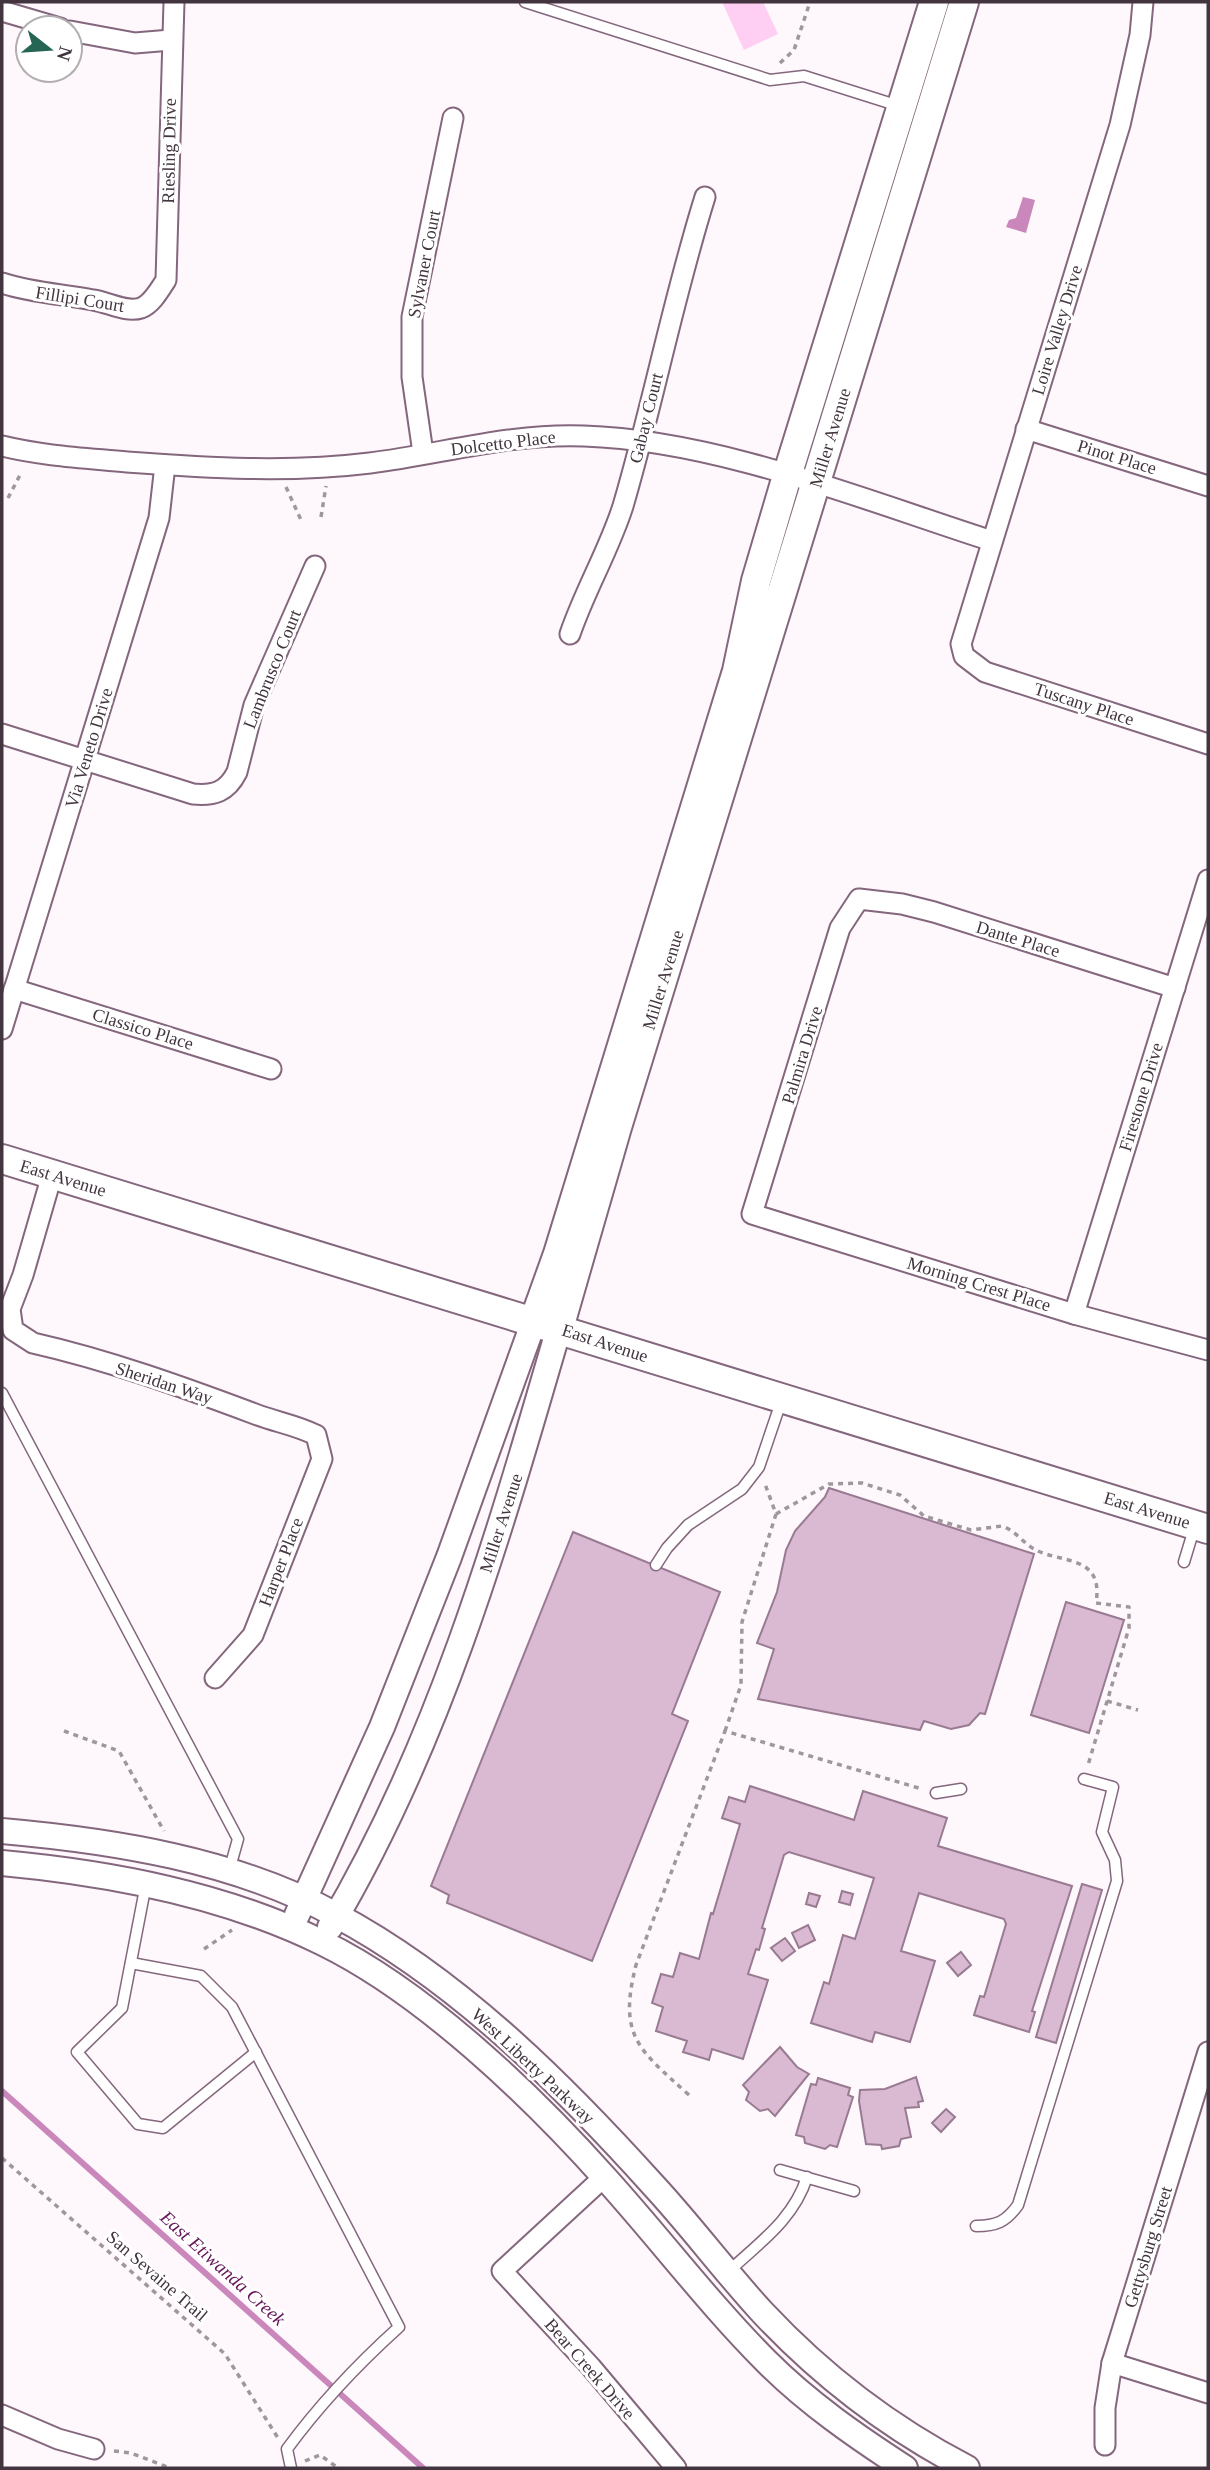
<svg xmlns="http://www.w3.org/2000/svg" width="1210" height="2470" font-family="Georgia,serif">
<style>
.green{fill:#ffcff3}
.water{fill:#c987bb}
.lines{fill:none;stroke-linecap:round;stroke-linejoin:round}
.stream{stroke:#c987bb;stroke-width:6}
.building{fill:#dabad2;stroke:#987a91;stroke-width:2}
.service-casing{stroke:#84677d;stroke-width:13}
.minor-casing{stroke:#84677d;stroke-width:23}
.tertiary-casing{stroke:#84677d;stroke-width:28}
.secondary-casing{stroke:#84677d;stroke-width:32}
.path{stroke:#a0969e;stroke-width:3.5;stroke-dasharray:5 5;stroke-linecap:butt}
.service{stroke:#fff;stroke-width:10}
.minor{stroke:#fff;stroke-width:19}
.tertiary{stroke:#fff;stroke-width:24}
.secondary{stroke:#fff;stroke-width:28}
.labels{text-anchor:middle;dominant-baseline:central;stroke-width:6;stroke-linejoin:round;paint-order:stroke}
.street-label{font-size:18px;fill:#42353f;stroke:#fff}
.water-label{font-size:19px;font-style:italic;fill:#651659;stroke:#fff}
</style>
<rect width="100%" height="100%" fill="#fef7fc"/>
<!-- green -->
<path class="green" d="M722,2H763L778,34L744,50Z"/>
<!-- water -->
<path class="water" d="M1023,197L1035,200L1026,233L1006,227L1009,220L1016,218Z"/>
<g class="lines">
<!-- stream -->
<path class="stream" d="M2,2091L423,2468"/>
</g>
<!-- building -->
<g class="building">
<path d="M829,1488L1034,1554L985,1714L980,1713L969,1725L951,1729L924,1721L920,1730L758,1699L774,1649L757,1643L777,1592L786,1550L795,1531L825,1497Z"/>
<path d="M573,1532L720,1592L672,1714L688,1721L592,1961L447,1903L449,1895L431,1886Z"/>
<path d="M1066,1602L1124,1620L1089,1733L1031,1715Z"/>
<path d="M750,1786L854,1820L863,1791L947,1818L938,1846L1072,1886L1032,2011L1035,2012L1029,2032L974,2015L980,1996L984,1997L1006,1924L1004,1919L919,1893L901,1951L935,1961L910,2042L875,2032L872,2042L811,2023L824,1982L829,1984L843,1935L855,1939L874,1878L789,1852L784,1855L762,1928L765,1929L759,1950L756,1949L748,1974L768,1980L743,2059L712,2049L709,2060L683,2052L687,2041L656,2031L663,2007L652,2003L661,1974L673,1977L680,1953L699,1959L711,1913L713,1914L740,1824L722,1818L729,1797L745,1802Z"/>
<path d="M1082,1884L1102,1890L1056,2043L1036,2037Z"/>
<path d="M842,1891L853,1894L850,1905L839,1902Z"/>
<path d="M809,1893L820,1896L816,1907L806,1904Z"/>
<path d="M808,1925L815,1940L799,1948L792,1933Z"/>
<path d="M785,1938L795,1951L782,1961L771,1948Z"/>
<path d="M961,1952L971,1965L958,1976L947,1963Z"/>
<path d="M780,2047L797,2067L809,2074L775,2116L768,2109L760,2111L746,2100L749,2092L743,2085Z"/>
<path d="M916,2077L923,2101L918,2102L919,2107L905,2108L911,2137L901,2139L899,2146L882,2149L881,2145L866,2144L859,2101L860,2090L885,2089Z"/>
<path d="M818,2078L850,2088L848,2095L853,2097L837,2147L830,2145L825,2149L805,2143L804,2137L796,2135L811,2084L816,2085Z"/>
<path d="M946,2109L955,2117L941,2132L932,2123Z"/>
</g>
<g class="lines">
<!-- service casing -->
<g class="service-casing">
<g id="service">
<path d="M525,2L770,80L804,76L899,106"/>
<path d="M2,1393L238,1839L229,1871"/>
<path d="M1184,1562L1194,1529"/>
<path d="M656,1565L667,1548L688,1525L742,1489L759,1467L781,1402"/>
<path d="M936,1793L961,1789"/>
<path d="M146,1884L122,2008L77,2052L138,2124L163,2128L256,2052"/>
<path d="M131,1963L201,1976L232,2007L399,2327C358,2364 320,2404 287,2449L291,2468"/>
<path d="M780,2170L854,2191"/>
<path d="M976,2226C996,2226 1006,2222 1018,2205L1117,1881L1115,1860L1102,1832L1113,1787L1084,1779"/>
<path d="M728,2272C759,2243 794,2219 807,2177"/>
</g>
</g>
<!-- minor casing -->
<g class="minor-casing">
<g id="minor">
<path d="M1143,2L1140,35L1120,125L961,644L964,656L985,672L1208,744"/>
<path d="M2,11L60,28"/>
<path d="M70,31L135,43L171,40"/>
<path d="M2,283C32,293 62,294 93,300C108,302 126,313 141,308C152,304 160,289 166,280L174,2"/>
<path d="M1026,429L1208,486"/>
<path d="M2,446C43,456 85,458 127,462C208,468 289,473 370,463C442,454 510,433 584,436C717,440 864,500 992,541"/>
<path d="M423,453L412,377V317L453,118"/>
<path d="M570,634C585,590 609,550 623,506C653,404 673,299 705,197"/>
<path d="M2,734L193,794C214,796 227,792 237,772L254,705L315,566"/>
<path d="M1175,988L934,912L902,904L859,899L840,928L752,1214L1074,1314L1208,1350"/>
<path d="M14,989L271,1069"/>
<path d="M2,1029L159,518L165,465"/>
<path d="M52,1175L23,1275L10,1309L13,1330L33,1343C108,1360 183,1387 255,1414C276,1422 296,1425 316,1435L322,1459L253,1635L215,1678"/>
<path d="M1074,1314L1208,880"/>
<path d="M604,2177L502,2271L591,2367L676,2468"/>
<path d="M1112,2363L1208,2393"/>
<path d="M2,2415L58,2439L94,2449"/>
<path d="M1105,2445V2408L1112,2363L1208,2052"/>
</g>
</g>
<!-- tertiary casing -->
<g class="tertiary-casing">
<g id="tertiary">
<path d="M2,1831C115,1841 235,1860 336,1915C459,1981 562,2084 654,2186C692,2227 725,2272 763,2313C822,2376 892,2429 967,2468"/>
<path d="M2,1863C110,1873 224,1894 323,1943C425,1993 532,2096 607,2180C661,2240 710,2305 767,2362C808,2403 857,2437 905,2468"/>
<path d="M297,1915L382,1727L449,1557L534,1321"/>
<path d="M330,1927C440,1742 499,1534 559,1328"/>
</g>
</g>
<!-- secondary casing -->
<g class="secondary-casing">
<g id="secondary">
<path d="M2,1159L1208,1529"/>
<path d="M534,1321L558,1254L737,671L756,581L787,476L934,2"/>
<path d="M559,1328L617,1127L964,2"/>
</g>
</g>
<!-- path -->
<g class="path">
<path d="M780,63L794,50L810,2"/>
<path d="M286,487L301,520"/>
<path d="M8,498L20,475"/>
<path d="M321,517L326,486"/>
<path d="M776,1514L829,1484L862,1483L900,1495L924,1516L971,1530L1002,1526C1016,1531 1022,1542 1034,1549C1061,1564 1104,1554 1096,1603L1129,1607V1628L1088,1765"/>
<path d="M1107,1701L1138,1710"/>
<path d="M64,1731L119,1751L164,1831"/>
<path d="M725,1731L741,1685L742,1622L776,1514L765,1484"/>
<path d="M204,1949L232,1930"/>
<path d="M689,2095C638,2049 618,2036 636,1965L725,1731L922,1789"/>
<path d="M2,2158L225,2354L278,2438"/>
<path d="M114,2451L131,2453L170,2468"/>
<path d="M305,2461L320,2455L338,2468"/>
</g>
<!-- service -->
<use href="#service" class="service"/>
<!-- minor -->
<use href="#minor" class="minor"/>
<!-- tertiary -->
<use href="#tertiary" class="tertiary"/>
<!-- secondary -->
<use href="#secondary" class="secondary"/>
</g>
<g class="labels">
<!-- street labels -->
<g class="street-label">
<text transform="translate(169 151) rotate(-89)">Riesling Drive</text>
<text transform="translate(424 264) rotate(-79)">Sylvaner Court</text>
<text transform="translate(80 299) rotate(9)">Fillipi Court</text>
<text transform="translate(1057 330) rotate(-73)">Loire Valley Drive</text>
<text transform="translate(646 418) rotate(-76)">Gabay Court</text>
<text transform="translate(830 438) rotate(-73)">Miller Avenue</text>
<text transform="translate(503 443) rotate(-7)">Dolcetto Place</text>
<text transform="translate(1117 457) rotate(17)">Pinot Place</text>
<text transform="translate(272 669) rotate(-68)">Lambrusco Court</text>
<text transform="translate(1084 704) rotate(18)">Tuscany Place</text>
<text transform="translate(89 748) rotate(-73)">Via Veneto Drive</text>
<text transform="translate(1018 939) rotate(17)">Dante Place</text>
<text transform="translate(663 980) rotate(-73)">Miller Avenue</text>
<text transform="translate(143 1029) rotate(17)">Classico Place</text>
<text transform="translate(802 1055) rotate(-73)">Palmira Drive</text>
<text transform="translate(1141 1097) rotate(-73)">Firestone Drive</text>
<text transform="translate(63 1178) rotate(17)">East Avenue</text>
<text transform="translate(979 1284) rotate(17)">Morning Crest Place</text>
<text transform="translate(605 1343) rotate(18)">East Avenue</text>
<text transform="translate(164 1383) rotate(18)">Sheridan Way</text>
<text transform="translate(1147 1510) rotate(17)">East Avenue</text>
<text transform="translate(501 1523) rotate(-72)">Miller Avenue</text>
<text transform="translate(281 1562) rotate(-69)">Harper Place</text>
<text transform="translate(533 2066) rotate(43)">West Liberty Parkway</text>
<text transform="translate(1148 2247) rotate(-73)">Gettysburg Street</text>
<text transform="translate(157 2276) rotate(41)">San Sevaine Trail</text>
<text transform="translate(590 2369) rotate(49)">Bear Creek Drive</text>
</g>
<!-- water labels -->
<g class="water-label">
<text transform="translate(223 2268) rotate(42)">East Etiwanda Creek</text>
</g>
</g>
<!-- border -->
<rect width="1210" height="2470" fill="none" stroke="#42353f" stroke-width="7"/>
<!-- north arrow -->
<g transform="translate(49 49) rotate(107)"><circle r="33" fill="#ffffff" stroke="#b3aeb2" stroke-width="2"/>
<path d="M0-5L12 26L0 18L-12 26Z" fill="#256553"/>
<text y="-10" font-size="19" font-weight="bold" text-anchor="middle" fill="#42353f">N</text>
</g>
</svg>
